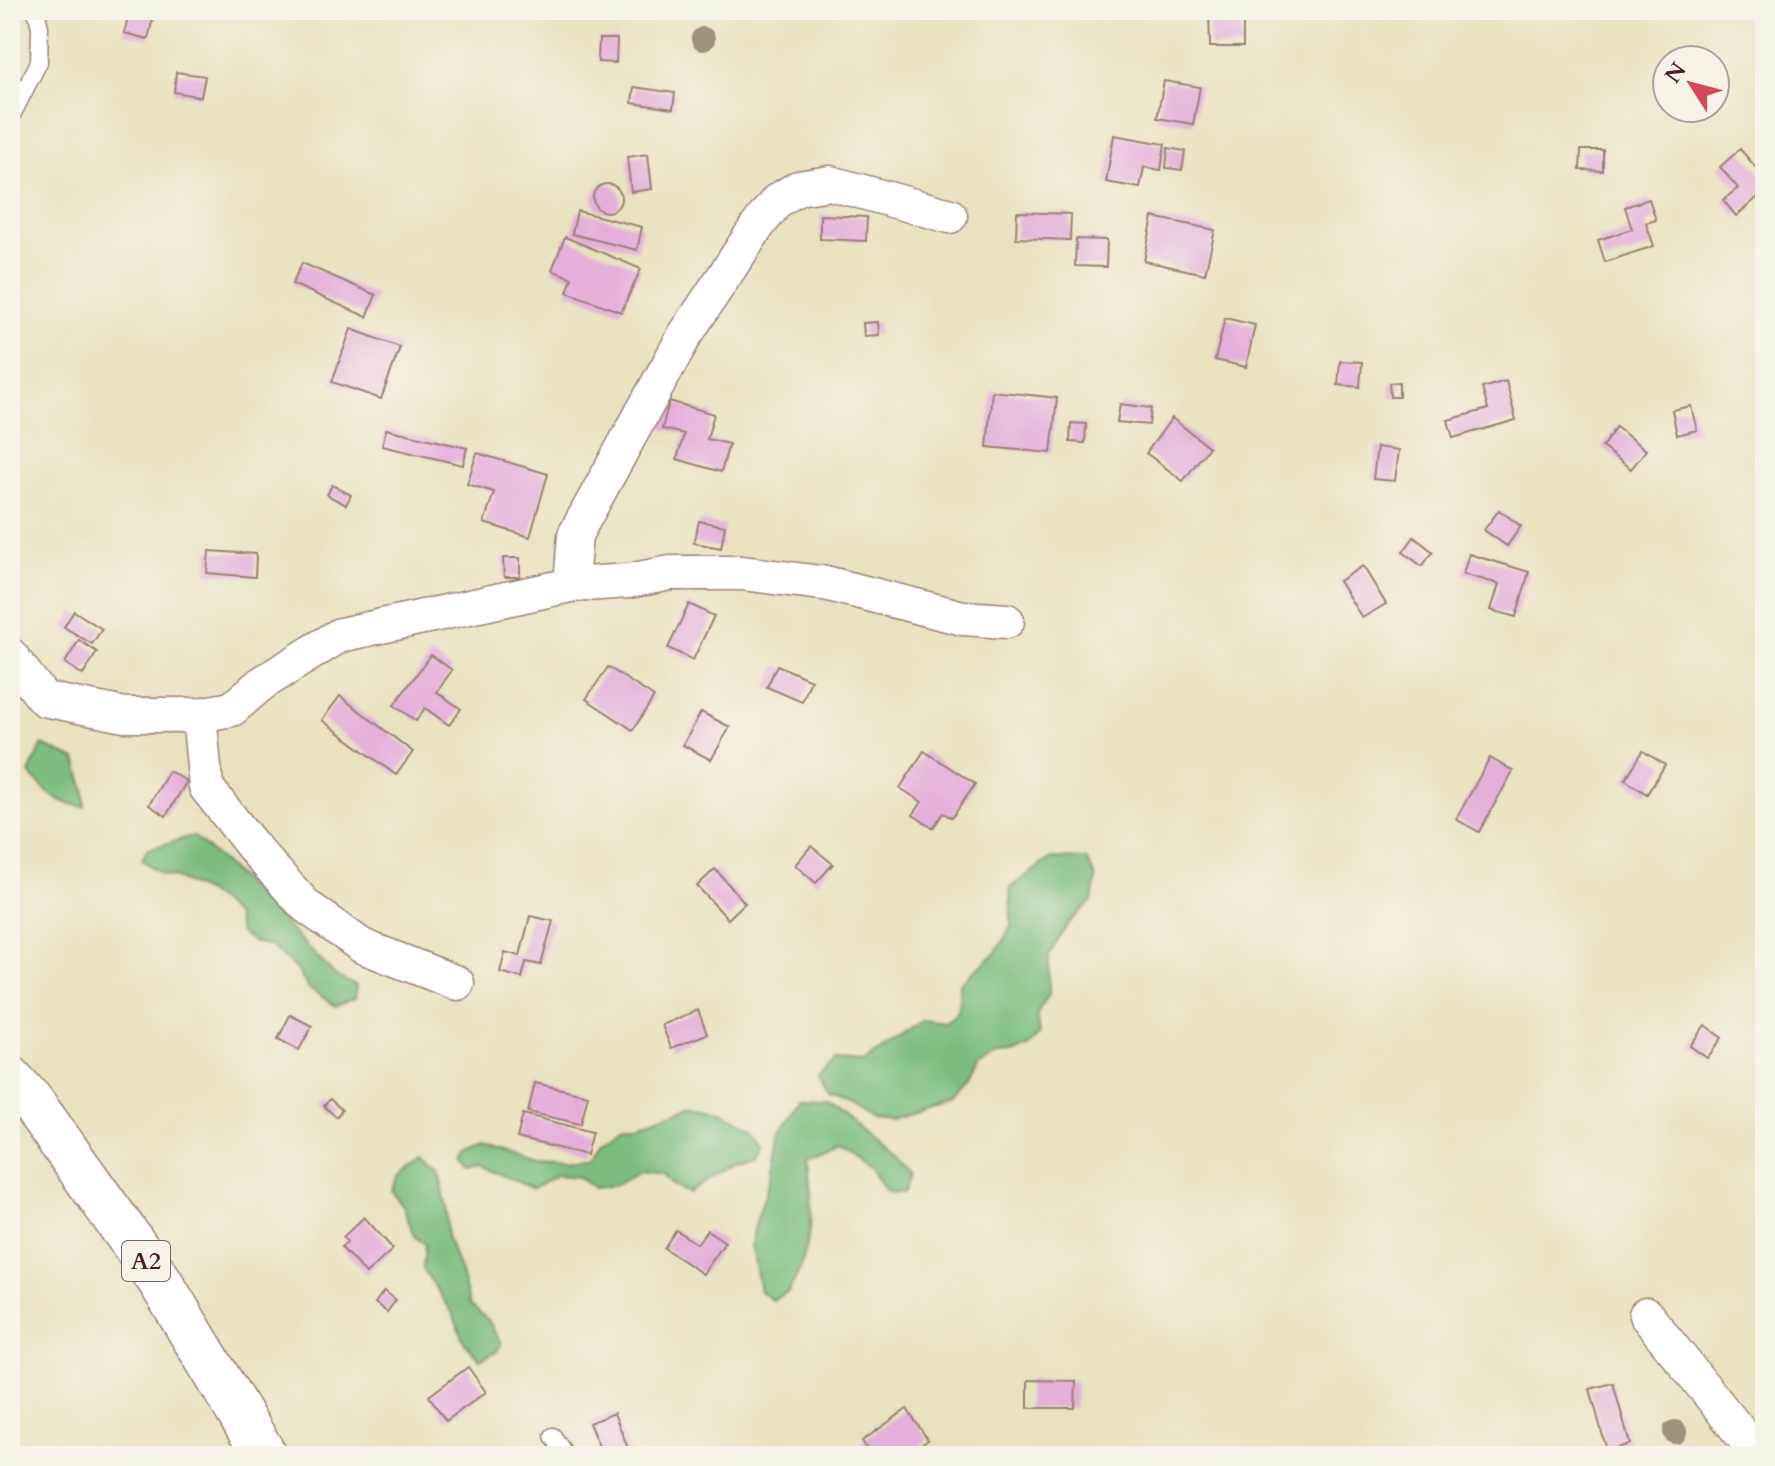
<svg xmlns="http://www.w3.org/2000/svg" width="1775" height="1466" font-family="Cardo,serif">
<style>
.forest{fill:#7cbd7f;stroke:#636e55;stroke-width:2}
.building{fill:#e4afda}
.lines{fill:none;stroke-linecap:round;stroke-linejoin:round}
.lane-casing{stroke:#9a8075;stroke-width:19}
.street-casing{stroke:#9a8075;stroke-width:37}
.primary-casing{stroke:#9a8075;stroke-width:47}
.lane{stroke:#fff;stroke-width:16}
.street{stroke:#fff;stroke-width:34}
.primary{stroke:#fff;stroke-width:44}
.tree{fill:#9d917c}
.labels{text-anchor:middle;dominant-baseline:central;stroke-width:8;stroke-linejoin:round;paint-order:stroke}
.shield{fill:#f7f3e8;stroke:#7e5f64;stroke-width:2}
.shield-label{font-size:24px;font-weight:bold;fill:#4a1f2b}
</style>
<rect width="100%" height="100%" fill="#f7f3e8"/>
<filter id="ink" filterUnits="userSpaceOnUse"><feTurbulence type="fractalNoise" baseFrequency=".0125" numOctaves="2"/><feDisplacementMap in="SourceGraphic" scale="16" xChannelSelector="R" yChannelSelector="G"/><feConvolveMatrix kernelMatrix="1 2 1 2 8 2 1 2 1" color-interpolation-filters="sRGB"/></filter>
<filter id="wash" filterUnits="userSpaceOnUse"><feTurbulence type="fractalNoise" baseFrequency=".006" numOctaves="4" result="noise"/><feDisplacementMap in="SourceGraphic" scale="32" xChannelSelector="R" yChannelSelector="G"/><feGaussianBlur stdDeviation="1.8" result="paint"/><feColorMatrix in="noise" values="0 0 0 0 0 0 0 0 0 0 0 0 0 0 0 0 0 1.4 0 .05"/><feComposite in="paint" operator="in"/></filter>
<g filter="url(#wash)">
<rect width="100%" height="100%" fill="#e9e2bf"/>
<!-- forest -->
<g class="forest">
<path d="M42,745L76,760L85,791V807C56,803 48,794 29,773Z"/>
<path d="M193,836L224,863L337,977L356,986L355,998L336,1006L308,988L297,970L270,946L253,942L240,933L235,916L211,895L177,878L162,874L142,860L147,849Z"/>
<path d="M1051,858L1086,859L1096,878L1092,901L1068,923L1049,955V994L1037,1013L1040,1034L1030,1046L1012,1054L997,1055L978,1067L969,1085L953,1102L891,1120L872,1118L850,1104L828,1094L818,1075L836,1060L864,1062L923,1020L945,1023L958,1013L960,983L995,954L1011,927L1010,888Z"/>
<path d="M799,1100L826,1101L894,1156L910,1174L904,1193L887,1192L870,1167L838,1145L808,1159L811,1196L810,1231L801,1268L788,1292L772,1300L760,1291L751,1244L756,1221L772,1175L779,1136Z"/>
<path d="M695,1105L718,1109L755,1129L764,1143L756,1156L736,1162L689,1193L675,1187L664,1174L640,1171L616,1185L594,1188L579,1177L557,1175L533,1189L484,1167L471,1170L465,1161L470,1152L485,1145L535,1161L565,1163L590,1159L601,1140L623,1124H638Z"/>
<path d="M424,1157L439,1172L446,1204L447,1238L460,1270L470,1305L488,1320L501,1343L497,1351L480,1360L463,1340L453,1314L423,1269L425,1244L414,1236L403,1205L391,1191L398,1176Z"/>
</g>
<g id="blocks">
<!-- building -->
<g class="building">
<path d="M130,10H155L148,39L124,33Z"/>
<path d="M1209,10H1243V47H1210Z"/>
<path d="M599,39H617L616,63L598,62Z"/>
<path d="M176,72L205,76L201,97L174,92Z"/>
<path d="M1164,81L1200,87L1193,124L1157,118Z"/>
<path d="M634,87L675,93L673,109L632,103Z"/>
<path d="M1114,135L1165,144L1161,170L1144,167L1140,188L1106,182Z"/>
<path d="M1168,148L1185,151L1182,170L1166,168Z"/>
<path d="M1740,149L1765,178V191L1736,216L1723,200L1738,188L1720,167Z"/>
<path d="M1581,150H1603V171L1580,170Z"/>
<path d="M648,154L652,189L631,192L627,157Z"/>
<circle cx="607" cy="198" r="14"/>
<path d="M1649,199L1656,220L1646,223L1654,246L1605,262L1598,240L1632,229L1625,207Z"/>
<path d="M577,211L642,227L637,250L572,234Z"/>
<path d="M1017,212L1071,214L1070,240L1016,238Z"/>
<path d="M820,215L867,217L866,241L820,239Z"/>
<path d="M1153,217L1215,230L1205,274L1144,261Z"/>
<path d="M565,237L641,269L621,312L567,292L572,278L552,270Z"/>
<path d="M1076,239L1107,240L1106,267L1075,266Z"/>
<path d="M302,263L376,295L367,317L292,284Z"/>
<path d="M1225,318L1255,325L1246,367L1215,360Z"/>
<path d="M878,322L879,335L864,336L863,323Z"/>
<path d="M351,329L400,347L381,399L332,382Z"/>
<path d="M1340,361L1362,362L1360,387L1338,385Z"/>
<path d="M1506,381L1516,420L1453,438L1448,420L1488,409L1482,388Z"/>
<path d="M1399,382V397H1390L1389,383Z"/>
<path d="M992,391L1057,398L1051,453L987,447Z"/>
<path d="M669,401L714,414L707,439L729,444L721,472L677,459L684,434L662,429Z"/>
<path d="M1120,404L1151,408L1149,425L1117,422Z"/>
<path d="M1691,406L1697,430L1677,435L1672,410Z"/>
<path d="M1172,418L1209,447L1183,481L1146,453Z"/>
<path d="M1071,423L1086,424L1085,443L1070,442Z"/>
<path d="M1616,427L1646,450L1631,469L1602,447Z"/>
<path d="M386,429L467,448L463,465L382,446Z"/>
<path d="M1377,447L1399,450L1395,481L1373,479Z"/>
<path d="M477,453L548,474L530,537L484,523L494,492L467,484Z"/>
<path d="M332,485L351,495L346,505L327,495Z"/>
<path d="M1499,510L1521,526L1507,546L1484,530Z"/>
<path d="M699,521L725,526L721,548L694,543Z"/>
<path d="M1414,537L1433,552L1422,566L1403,552Z"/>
<path d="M209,551L256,554L255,577L207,573Z"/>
<path d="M1469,554L1529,572L1516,617L1491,610L1499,584L1463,574Z"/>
<path d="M503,558H520V577H504Z"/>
<path d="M1363,566L1386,604L1362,618L1339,581Z"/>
<path d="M689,604L714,616L693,660L668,648Z"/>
<path d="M74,611L102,629L92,644L64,627Z"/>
<path d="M79,640L97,652L83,675L65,663Z"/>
<path d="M431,655L452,670L437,692L461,709L449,725L425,708L416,721L394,705Z"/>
<path d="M777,665L811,680L802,702L767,687Z"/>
<path d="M608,667L654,697L633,730L586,699Z"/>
<path d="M340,696L413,752L396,775L322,720Z"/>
<path d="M701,712L730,727L711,760L683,745Z"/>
<path d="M924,751L975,784L952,818L943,813L933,828L913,815L922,802L900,788Z"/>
<path d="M1643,751L1665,765L1647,794L1625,780Z"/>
<path d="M1490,758L1513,771L1479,832L1456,819Z"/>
<path d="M169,771L187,781L166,816L149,805Z"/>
<path d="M811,846L833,864L816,883L795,865Z"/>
<path d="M715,869L745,903L728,919L697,886Z"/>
<path d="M530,916L553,921L541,965L526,962L522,978L500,972L505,952L520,956Z"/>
<path d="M698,1010L707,1034L671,1048L662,1025Z"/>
<path d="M290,1015L312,1026L299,1050L278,1039Z"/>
<path d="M1705,1025L1722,1038L1707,1058L1690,1046Z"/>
<path d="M535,1083L588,1095L581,1124L528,1112Z"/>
<path d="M330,1099L342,1110L336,1117L324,1106Z"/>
<path d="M523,1114L592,1132L586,1155L517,1138Z"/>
<path d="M364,1217L393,1249L366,1274L341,1247L347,1242L343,1237Z"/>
<path d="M676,1230L697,1244L707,1230L725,1242L703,1274L664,1248Z"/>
<path d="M384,1291L396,1300L387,1312L375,1303Z"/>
<path d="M468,1367L486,1392L446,1421L429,1396Z"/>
<path d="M1028,1380L1076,1381L1075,1408H1028Z"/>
<path d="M1613,1383L1630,1444L1607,1451L1590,1389Z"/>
<path d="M907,1409L928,1440L906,1456H872L862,1441Z"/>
<path d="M614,1413L630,1453L622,1456H603L589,1423Z"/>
</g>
</g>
</g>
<g filter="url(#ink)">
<use href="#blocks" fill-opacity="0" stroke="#9a8075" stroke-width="2"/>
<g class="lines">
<!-- lane casing -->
<g class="lane-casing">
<g id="lane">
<path d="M10,119L39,62L40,27L36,10"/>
<path d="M553,1436L566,1456"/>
</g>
</g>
<!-- street casing -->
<g class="street-casing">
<g id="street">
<path d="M571,585L628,581L671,573H742L829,584L963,618L1007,621"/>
<path d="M10,655L44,699L125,715H199L232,709L261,684L340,635L571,585L575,535L685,335L756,228L777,201L798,188L830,183L950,216"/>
<path d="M199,715L206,787L258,853L306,906L362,946L457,983"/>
<path d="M1646,1315L1759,1456"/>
</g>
</g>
<!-- primary casing -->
<g class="primary-casing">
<path id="primary" d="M10,1078L31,1101L160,1281L265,1456"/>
</g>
<!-- lane -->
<use href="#lane" class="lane"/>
<!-- street -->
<use href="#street" class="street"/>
<!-- primary -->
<use href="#primary" class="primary"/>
</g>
<!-- trees -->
<g class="tree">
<circle cx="703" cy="39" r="12"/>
<circle cx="1675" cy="1432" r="12"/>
</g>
</g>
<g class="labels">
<!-- shield labels -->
<rect class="shield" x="122" y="1241" width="48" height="40" rx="6"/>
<g class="shield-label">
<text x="146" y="1261">A2</text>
</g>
</g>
<!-- margin -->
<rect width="1775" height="1466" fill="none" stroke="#f7f3e8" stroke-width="40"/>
<!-- north arrow -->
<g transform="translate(1691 84) rotate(306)"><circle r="38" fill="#f7f3e8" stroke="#b29e9c" stroke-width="2"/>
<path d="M0-6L14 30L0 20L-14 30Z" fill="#d1495b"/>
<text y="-12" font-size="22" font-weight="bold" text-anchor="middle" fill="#4a1f2b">N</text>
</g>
</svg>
